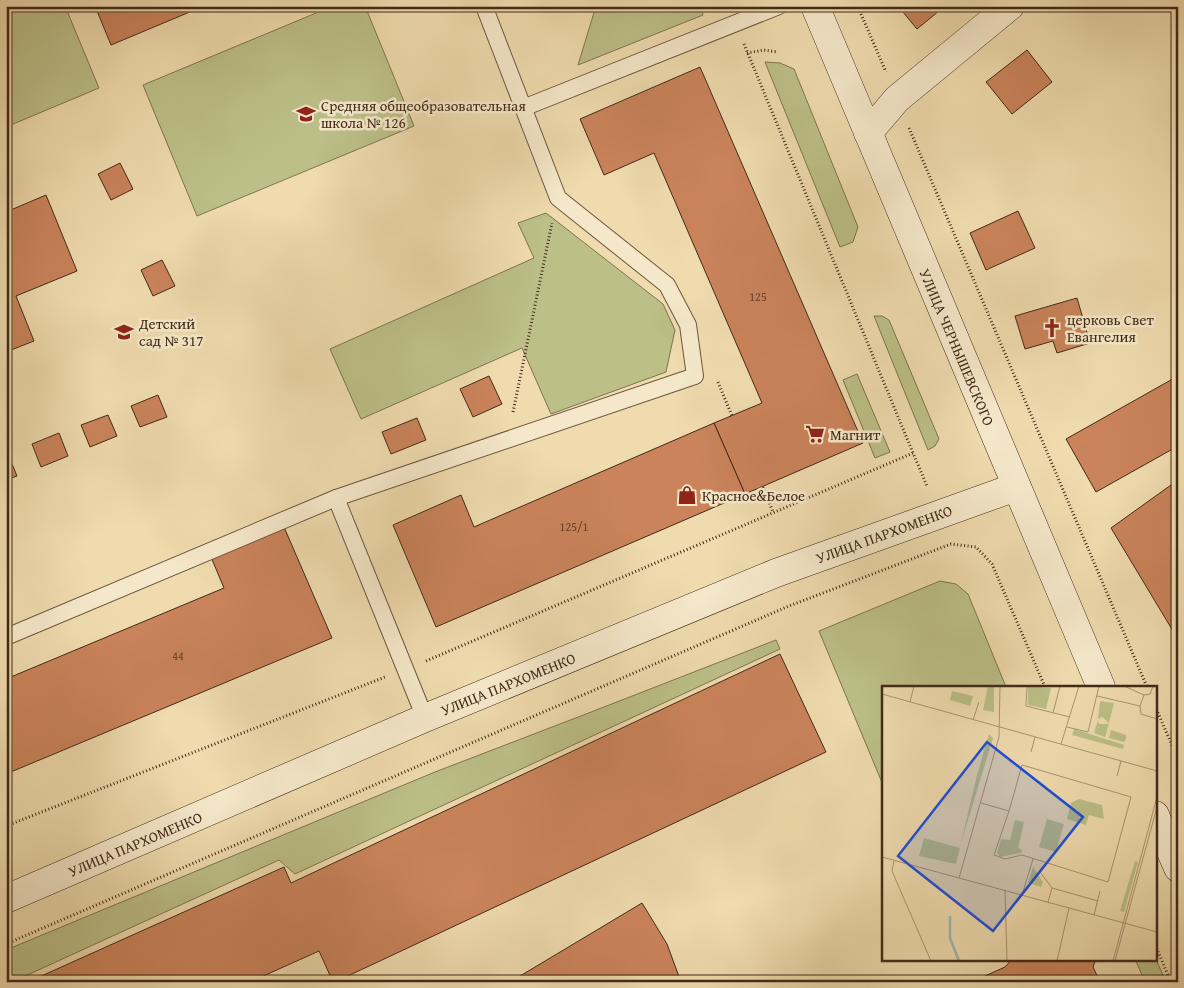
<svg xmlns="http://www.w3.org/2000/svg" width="1184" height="988" font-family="'Gentium Book Plus',serif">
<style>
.green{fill:#bcbf88;stroke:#7f7450}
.building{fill:#ca835b;stroke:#422a18}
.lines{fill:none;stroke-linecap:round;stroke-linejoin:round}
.lane-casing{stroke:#6d563e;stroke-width:18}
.street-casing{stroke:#6d563e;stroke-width:29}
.secondary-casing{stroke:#422a18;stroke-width:29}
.path{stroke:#422a18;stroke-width:3;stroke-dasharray:1 2.5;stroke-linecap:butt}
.lane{stroke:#f5e8ca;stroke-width:16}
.street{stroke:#f5e8ca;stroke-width:28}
.secondary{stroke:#f5e8ca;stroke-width:28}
.labels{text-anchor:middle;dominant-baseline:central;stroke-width:5;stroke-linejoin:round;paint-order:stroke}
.number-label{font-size:12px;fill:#644029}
.poi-label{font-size:15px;fill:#422a18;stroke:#f5e8ca;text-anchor:start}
.street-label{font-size:15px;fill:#422a18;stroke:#f5e8ca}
.inset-river{fill:none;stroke:#9cb9b3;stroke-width:2.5}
.inset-road{fill:none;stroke:#aa9472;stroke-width:1}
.view{fill:#1d4ed8;fill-opacity:0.15;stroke:#1d4ed8;stroke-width:2.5}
.inset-edge{fill:none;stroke:#422a18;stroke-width:2.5}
</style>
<rect width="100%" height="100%" fill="#efdbae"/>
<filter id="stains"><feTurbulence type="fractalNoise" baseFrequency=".004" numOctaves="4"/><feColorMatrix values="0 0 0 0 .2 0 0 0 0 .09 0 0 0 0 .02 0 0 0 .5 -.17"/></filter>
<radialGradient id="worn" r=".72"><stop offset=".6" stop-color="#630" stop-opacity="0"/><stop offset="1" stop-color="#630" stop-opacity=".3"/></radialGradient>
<!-- green -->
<g class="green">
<path d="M6,6H65L99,88L6,127Z"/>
<path d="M333,6H365L414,126L197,216L143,85Z"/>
<path d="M596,6H700L703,15L578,65Z"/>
<path d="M765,62L780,63L794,69L858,227L853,242L840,247Z"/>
<path d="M546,213L663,304L675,330L666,372L551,414L522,348L361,419L330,349L534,258L518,223Z"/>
<path d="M874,316H882L889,320L939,439L935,446L928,450Z"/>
<path d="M857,374L890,452L875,458L843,380Z"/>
<path d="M940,581L956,584L968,594L1006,687H883V785L819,631Z"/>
<path d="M776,640L780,649L295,874L279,860L12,982H6V950L435,772L586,714Z"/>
<path d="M1155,957L1166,982H1145L1135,959H1155Z"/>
</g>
<!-- building -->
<g class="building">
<path d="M95,6H204L111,45Z"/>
<path d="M898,6H945L917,29Z"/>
<path d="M1027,50L1052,82L1012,114L986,82Z"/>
<path d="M700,67L863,443L745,494L714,423L762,403L654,153L604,175L580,119Z"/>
<path d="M120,163L133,189L111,200L98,174Z"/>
<path d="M46,195L77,271L16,296L34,341L6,352V212Z"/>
<path d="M1018,211L1035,248L986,270L970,233Z"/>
<path d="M162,260L175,286L153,296L141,270Z"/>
<path d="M1077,298L1090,343L1057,353L1053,341L1025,349L1015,316Z"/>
<path d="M489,376L502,404L473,417L460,389Z"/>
<path d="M1178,376V446L1096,492L1066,439Z"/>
<path d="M158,395L167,417L140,427L131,406Z"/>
<path d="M108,415L117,436L90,447L81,425Z"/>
<path d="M417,418L426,440L391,454L382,432Z"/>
<path d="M714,423L745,494L436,627L393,525L461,495L474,527Z"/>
<path d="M59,433L68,456L41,467L32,444Z"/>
<path d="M6,454H8L17,476L6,480Z"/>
<path d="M1178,480V628L1173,631L1111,528Z"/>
<path d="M284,527L332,638L6,774V679L224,588L211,557Z"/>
<path d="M780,654L826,752L335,982H333L319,951L250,982H28L284,867L291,883Z"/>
<path d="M642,903L667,944L681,982H510Z"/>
<path d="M1012,959H1096L1093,967L1100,982H977L976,980L1005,967Z"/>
</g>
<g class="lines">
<!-- lane casing -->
<g class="lane-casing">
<g id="lane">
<path d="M523,108L779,6"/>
<path d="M336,498L695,376L688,325L667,285L558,198L484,6"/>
<path d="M6,637L336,498L425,718"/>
</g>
</g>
<!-- street casing -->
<g class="street-casing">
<path id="street" d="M868,133L897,99L1010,6"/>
</g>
<!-- secondary casing -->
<g class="secondary-casing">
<g id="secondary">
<path d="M815,6L1101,687"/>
<path d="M1155,815L1178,868"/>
<path d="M6,899L425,718L776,573L1016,487"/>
</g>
</g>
<!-- path -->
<g class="path">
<path d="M861,14L886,72"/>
<path d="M744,44L913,453"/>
<path d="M747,53L764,50L778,52"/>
<path d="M909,128L1147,687"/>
<path d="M718,382L732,416"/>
<path d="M513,412L552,223"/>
<path d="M763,487L773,512"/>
<path d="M426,661L913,453L927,486"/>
<path d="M1155,706L1178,759"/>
<path d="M6,826L385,677"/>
<path d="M6,944L789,606L951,544L976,547L992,564L1045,687"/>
<path d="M1155,945L1171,982"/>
</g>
<!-- lane -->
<use href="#lane" class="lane"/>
<!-- street -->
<use href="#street" class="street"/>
<!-- secondary -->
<use href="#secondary" class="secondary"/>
</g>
<!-- icons -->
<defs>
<g id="school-bare" transform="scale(1.5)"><path d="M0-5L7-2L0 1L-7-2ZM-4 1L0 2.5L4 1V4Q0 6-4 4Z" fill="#8f2418" stroke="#f5e8ca" stroke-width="2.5" paint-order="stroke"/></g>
<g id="church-bare" transform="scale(1.5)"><path d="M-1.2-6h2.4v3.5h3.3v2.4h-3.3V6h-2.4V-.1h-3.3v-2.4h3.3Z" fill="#8f2418" stroke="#f5e8ca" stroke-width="2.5" paint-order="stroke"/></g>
<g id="supermarket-bare" transform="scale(1.5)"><path d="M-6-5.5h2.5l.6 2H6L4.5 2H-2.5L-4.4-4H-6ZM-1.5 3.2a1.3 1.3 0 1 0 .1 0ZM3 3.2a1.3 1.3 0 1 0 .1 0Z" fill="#8f2418" stroke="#f5e8ca" stroke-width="2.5" paint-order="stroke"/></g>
<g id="shop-bare" transform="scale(1.5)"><path d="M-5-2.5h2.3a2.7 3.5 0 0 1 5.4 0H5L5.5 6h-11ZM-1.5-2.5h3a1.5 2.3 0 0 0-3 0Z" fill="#8f2418" stroke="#f5e8ca" stroke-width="2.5" paint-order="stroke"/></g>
</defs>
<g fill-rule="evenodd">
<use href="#school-bare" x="306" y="114"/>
<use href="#church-bare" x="1052" y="328"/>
<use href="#school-bare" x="124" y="332"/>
<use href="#supermarket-bare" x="815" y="434"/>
<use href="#shop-bare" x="687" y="495"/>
</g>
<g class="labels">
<!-- number labels -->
<g class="number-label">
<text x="758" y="296">125</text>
<text x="574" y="526">125/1</text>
<text x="178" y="655">44</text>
</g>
<!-- poi labels -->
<g class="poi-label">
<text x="321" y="105">Средняя общеобразовательная<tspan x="321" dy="17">школа № 126</tspan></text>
<text x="1067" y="319">церковь Свет<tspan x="1067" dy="17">Евангелия</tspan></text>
<text x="139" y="323">Детский<tspan x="139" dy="17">сад № 317</tspan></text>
<text x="830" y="434">Магнит</text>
<text x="702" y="495">Красное&amp;Белое</text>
</g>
<!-- street labels -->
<g class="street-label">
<text transform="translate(957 347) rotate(67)">УЛИЦА ЧЕРНЫШЕВСКОГО</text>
<text transform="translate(884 534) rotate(-20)">УЛИЦА ПАРХОМЕНКО</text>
<text transform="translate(508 684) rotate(-22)">УЛИЦА ПАРХОМЕНКО</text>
<text transform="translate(135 844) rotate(-23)">УЛИЦА ПАРХОМЕНКО</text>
</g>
</g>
<!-- overview -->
<g transform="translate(882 686)">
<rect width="275" height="275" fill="#efdbae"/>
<path d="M106,0H112V26L101,24ZM146,0L169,2L164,23L146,19ZM70,5L91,10L88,20L68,14ZM218,15L232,17L227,37L220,31L216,33ZM216,34L217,38H227L223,51L212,47ZM192,43L242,59L241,63L190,49ZM229,44L244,49V53L242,56L227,52ZM107,48L111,52L79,157L94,93ZM197,113L220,119L222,133L207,129L204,139L185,133L189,117ZM165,133L182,138L174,166L157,161ZM133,134L142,136L136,162L140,164L139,167L118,171L115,167L119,153L128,154ZM42,152L78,162L74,178L37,170ZM253,175L256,176L242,226L238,225ZM151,181L161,196L159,201L146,197Z" fill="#bcbf88"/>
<path class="inset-river" d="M68,230V252L77,275"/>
<path class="inset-road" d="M145,0L144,20L188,31M242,0L262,9M271,0L268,8L262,9L258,20L259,28L275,33M0,8L275,85M215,10L258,20M28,16L32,0M171,27L178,0M91,34L97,16M185,41L206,46L217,0M179,58L197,0M149,66L153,51M235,90L239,75M99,117L127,125L140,79L249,111L226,196L140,169L123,173L112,169L127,125M0,171L275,246M12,175L10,185L49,275M158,186L170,202M77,192L117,51L118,0M123,204L125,275M140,209L151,173M166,216L170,202L216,215M212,229L218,205M175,275L187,222M231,275L275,111M233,275L275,121"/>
<path class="view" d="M105,56L201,131L111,245L16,170Z"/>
<rect width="275" height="275" class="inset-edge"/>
</g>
<!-- margin -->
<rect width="1184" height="988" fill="none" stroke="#efdbae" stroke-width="25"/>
<rect x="8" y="8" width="1169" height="973" fill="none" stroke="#422a18" stroke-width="2.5"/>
<rect x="12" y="12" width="1159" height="963" fill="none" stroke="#422a18"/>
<rect width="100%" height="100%" filter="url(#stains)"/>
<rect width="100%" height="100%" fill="url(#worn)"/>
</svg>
